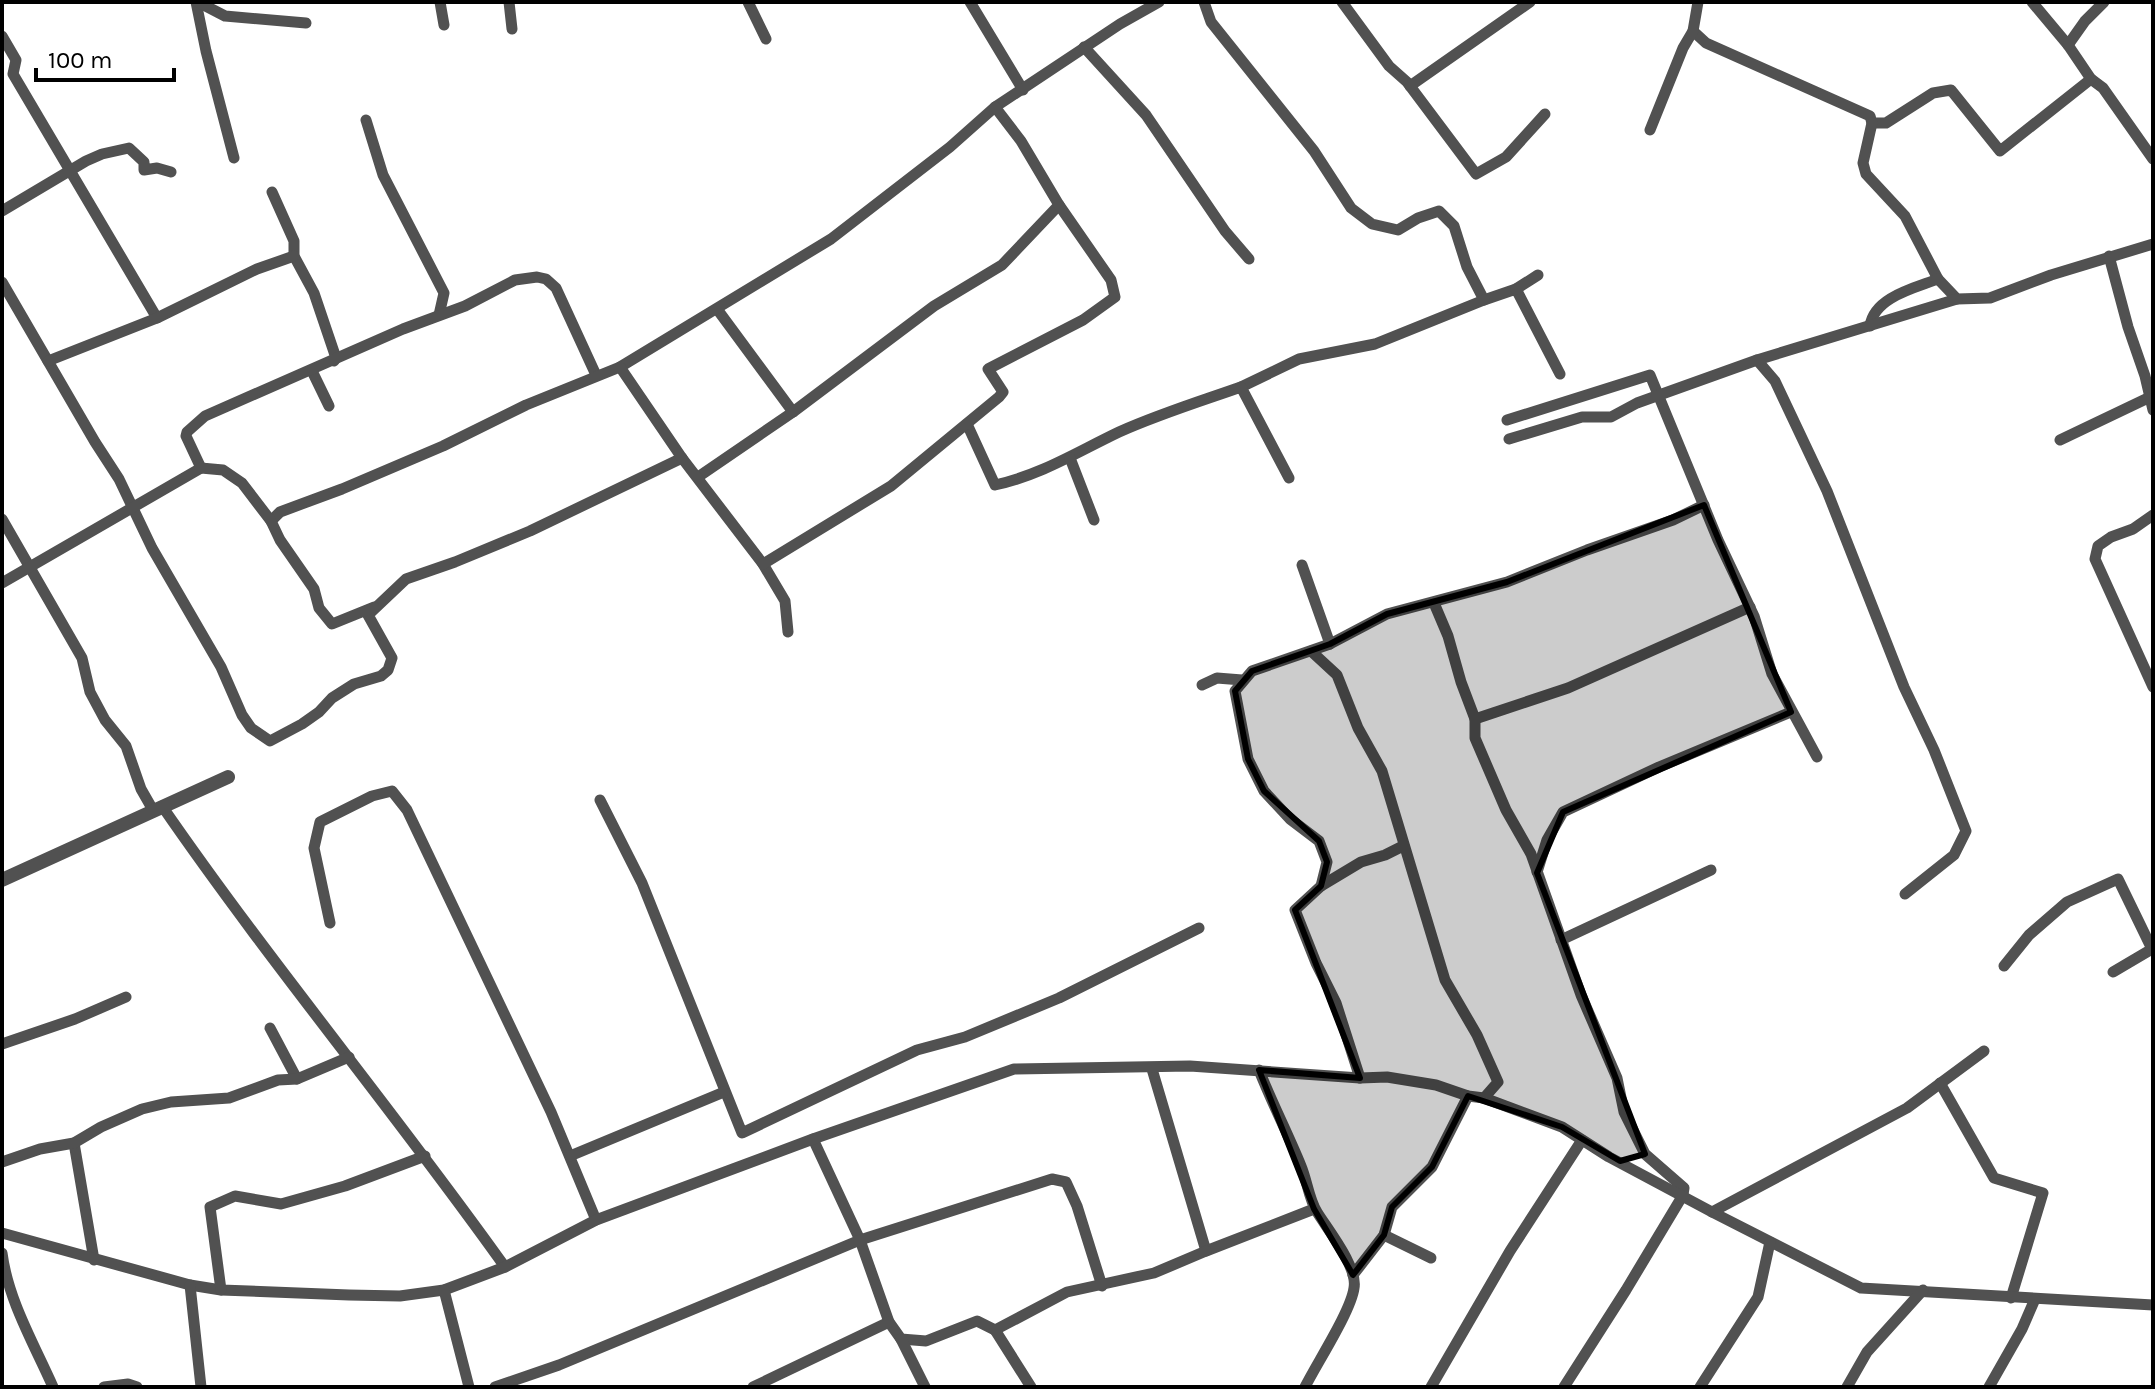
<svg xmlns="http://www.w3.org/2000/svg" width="2155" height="1389" font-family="Karla,sans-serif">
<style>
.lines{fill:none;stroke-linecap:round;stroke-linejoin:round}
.minor{stroke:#515151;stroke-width:11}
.tertiary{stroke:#515151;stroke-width:14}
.marked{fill:#000;fill-opacity:0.2;stroke:#000;stroke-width:6;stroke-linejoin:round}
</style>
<rect width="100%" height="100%" fill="#fff"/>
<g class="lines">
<!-- minor -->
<g class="minor">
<path d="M196,2L206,51L234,158"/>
<path d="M198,2L225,16L306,23"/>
<path d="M440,2L444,25"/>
<path d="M509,2L512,29"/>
<path d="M748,2L766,39"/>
<path d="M970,2L1023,90"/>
<path d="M1204,2L1211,22L1314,151L1351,208L1372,224L1398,230L1418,218L1439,211L1454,226L1467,267L1484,300L1516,289L1560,374"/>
<path d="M1342,2L1389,66L1407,82L1476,174L1506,157L1545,114"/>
<path d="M2032,2L2068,45L2091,79L2103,88L2153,159"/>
<path d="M1693,31L1706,43L1870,116L1872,123H1886L1933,93L1951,90L2000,151L2091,79"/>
<path d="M2,36L16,60L13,74L157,318"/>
<path d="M2068,45L2085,21L2104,2"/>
<path d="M1084,47L1146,115L1225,231L1249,259"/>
<path d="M1410,86L1530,2"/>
<path d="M366,120L383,175L444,293L439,315"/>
<path d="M1872,123L1863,163L1866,174L1905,216L1938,279"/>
<path d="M1650,130L1683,48L1693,31L1698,2"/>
<path d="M272,192L294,241V256L314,293L336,358L334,361"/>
<path d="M2,211L86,161L102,154L129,148L144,162V170L157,168L171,172"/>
<path d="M2109,256L2128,327L2145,376L2153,410"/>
<path d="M2,282L95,442L119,479L152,548L221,667L242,715L251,728L270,741L302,724L319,712L332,698L354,684L381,676L388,670L392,658L368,615L406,579L455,562L530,531L682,458"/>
<path d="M1516,289L1538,275"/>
<path d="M717,309L793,412"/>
<path d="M1870,326C1874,297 1915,288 1938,279L1957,299L1990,298L2051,275L2153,244"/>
<path d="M1757,360L1775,381L1827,491L1904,687L1934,750L1966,831L1954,855L1905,894"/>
<path d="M48,361L157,318L257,269L294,256"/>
<path d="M620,367L831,239L950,147L995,107L1120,24L1159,2"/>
<path d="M312,371L329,406"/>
<path d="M1241,387L1299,359L1375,344L1484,300"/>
<path d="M1507,420L1650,375L1718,540L1754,616L1772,674L1817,757"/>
<path d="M967,424L995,485C1041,475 1077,452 1119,432C1159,414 1201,401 1241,387L1289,478"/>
<path d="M1509,439L1582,417H1611L1637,403L1757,360L1957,299"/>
<path d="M2060,440L2148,398"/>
<path d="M1070,458L1094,520"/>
<path d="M201,468L186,436L187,432L205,416L403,329L465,306L515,280L537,277L546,279L556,288L596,375"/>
<path d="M698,477L793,412L934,306L1002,265L1059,205L1021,141L995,107"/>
<path d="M2153,515L2133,529L2111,537L2098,546L2095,559L2153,687"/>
<path d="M2,519L82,658L90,692L105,720L126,746L141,789L153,810"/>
<path d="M271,521L280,512L342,489L443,446L526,405L620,367L682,458L763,564L785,601L788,632"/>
<path d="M763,564L891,486L999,397L1003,392L988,369L1083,320L1115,297L1111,280L1059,205"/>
<path d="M1302,565L1330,644"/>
<path d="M2,583L201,468L223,470L242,483L271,521L280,540L314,589L319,608L332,624L374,607"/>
<path d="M1434,603L1448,636L1461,682L1475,719V738L1506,810L1531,854L1581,995L1617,1078L1624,1112L1645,1154L1684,1188L1683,1195L1626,1290L1564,1387"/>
<path d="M1311,651L1337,675L1358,728L1382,771L1445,980L1477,1035L1498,1082L1484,1098"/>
<path d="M1202,685L1217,678L1242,680"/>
<path d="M1475,719L1568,688L1750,607"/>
<path d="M600,800L642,883L742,1133L917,1050L965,1037L1059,998L1199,928"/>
<path d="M162,806C271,964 394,1111 505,1267"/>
<path d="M1537,872L1547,840L1563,812L1659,767L1791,712"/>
<path d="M1321,886L1361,862L1385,855L1403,846"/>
<path d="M330,923L314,848L320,822L372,796L392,791L407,810L551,1112L596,1220"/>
<path d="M1561,940L1711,870"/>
<path d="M2004,966L2029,935L2067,902L2118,879L2152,949L2113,972"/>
<path d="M270,1028L297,1079"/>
<path d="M2,1044L75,1019L126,997"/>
<path d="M1152,1069L1206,1251L1314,1209"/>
<path d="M1259,1070C1272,1103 1288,1134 1301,1166C1307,1180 1309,1200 1317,1212C1328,1230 1358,1267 1354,1288C1351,1311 1317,1363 1305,1387"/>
<path d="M1360,1078L1336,1003L1316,963L1295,910L1321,886L1327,862L1319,841L1290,819L1264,791L1248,759L1235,691L1252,671L1330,644L1387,614L1507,582L1587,550L1673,520L1704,505"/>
<path d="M1940,1083L1994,1178L2043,1193L2011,1298"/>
<path d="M813,1139L860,1240L889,1322L901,1339L926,1341L977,1321L995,1330"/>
<path d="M74,1143L94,1260"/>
<path d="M570,1156L724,1092"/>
<path d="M2,1162L40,1149L74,1143L101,1127L142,1109L171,1102L229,1098L278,1080L297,1079L349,1057"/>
<path d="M1712,1212L1907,1108L1984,1051"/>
<path d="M2,1233L190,1285L221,1290L349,1295L400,1296L444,1290L505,1267L596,1220L813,1139L1014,1069L1190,1066L1360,1078L1387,1077L1436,1085L1468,1096L1484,1098L1562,1127L1609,1157L1712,1212L1861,1288L2153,1305"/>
<path d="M1384,1235L1431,1258"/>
<path d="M2,1253C8,1300 34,1344 53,1387"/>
<path d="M1353,1275L1384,1235L1392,1207L1432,1167L1468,1096"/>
<path d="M190,1285L201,1387"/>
<path d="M221,1290L210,1207L235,1196L281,1204L345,1186L425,1156"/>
<path d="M444,1290L469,1387"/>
<path d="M901,1339L925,1387"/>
<path d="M104,1387L128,1384L137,1387"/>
<path d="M495,1387L559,1365L860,1240L1052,1179L1066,1182L1077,1206L1102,1286"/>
<path d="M753,1387L889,1322"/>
<path d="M1031,1387L995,1330L1067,1292L1154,1273L1206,1251"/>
<path d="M1431,1387L1510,1251L1582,1140"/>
<path d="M1700,1387L1758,1297L1770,1242"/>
<path d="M1847,1387L1867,1352L1923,1290"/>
<path d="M1989,1387L2022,1329L2035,1299"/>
</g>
<!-- tertiary -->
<path class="tertiary" d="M2,880L228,777"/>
</g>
<!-- marked area -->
<path class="marked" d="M1704,505L1791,712L1563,812L1537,873L1645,1154L1620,1161L1562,1127L1468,1096L1432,1167L1392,1207L1384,1235L1353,1275L1314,1209L1259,1070L1360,1078L1295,910L1321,886L1327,862L1319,841L1264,791L1248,759L1235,691L1252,671L1330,644L1387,614L1507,582Z"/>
<!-- border -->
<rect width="2155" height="1389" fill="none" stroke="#000000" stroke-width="8"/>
<!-- scale -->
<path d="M36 68v12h138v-12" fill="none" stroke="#000000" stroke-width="4"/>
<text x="48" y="68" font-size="24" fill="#000000" stroke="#ffffff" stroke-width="6" paint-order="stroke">100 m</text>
</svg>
